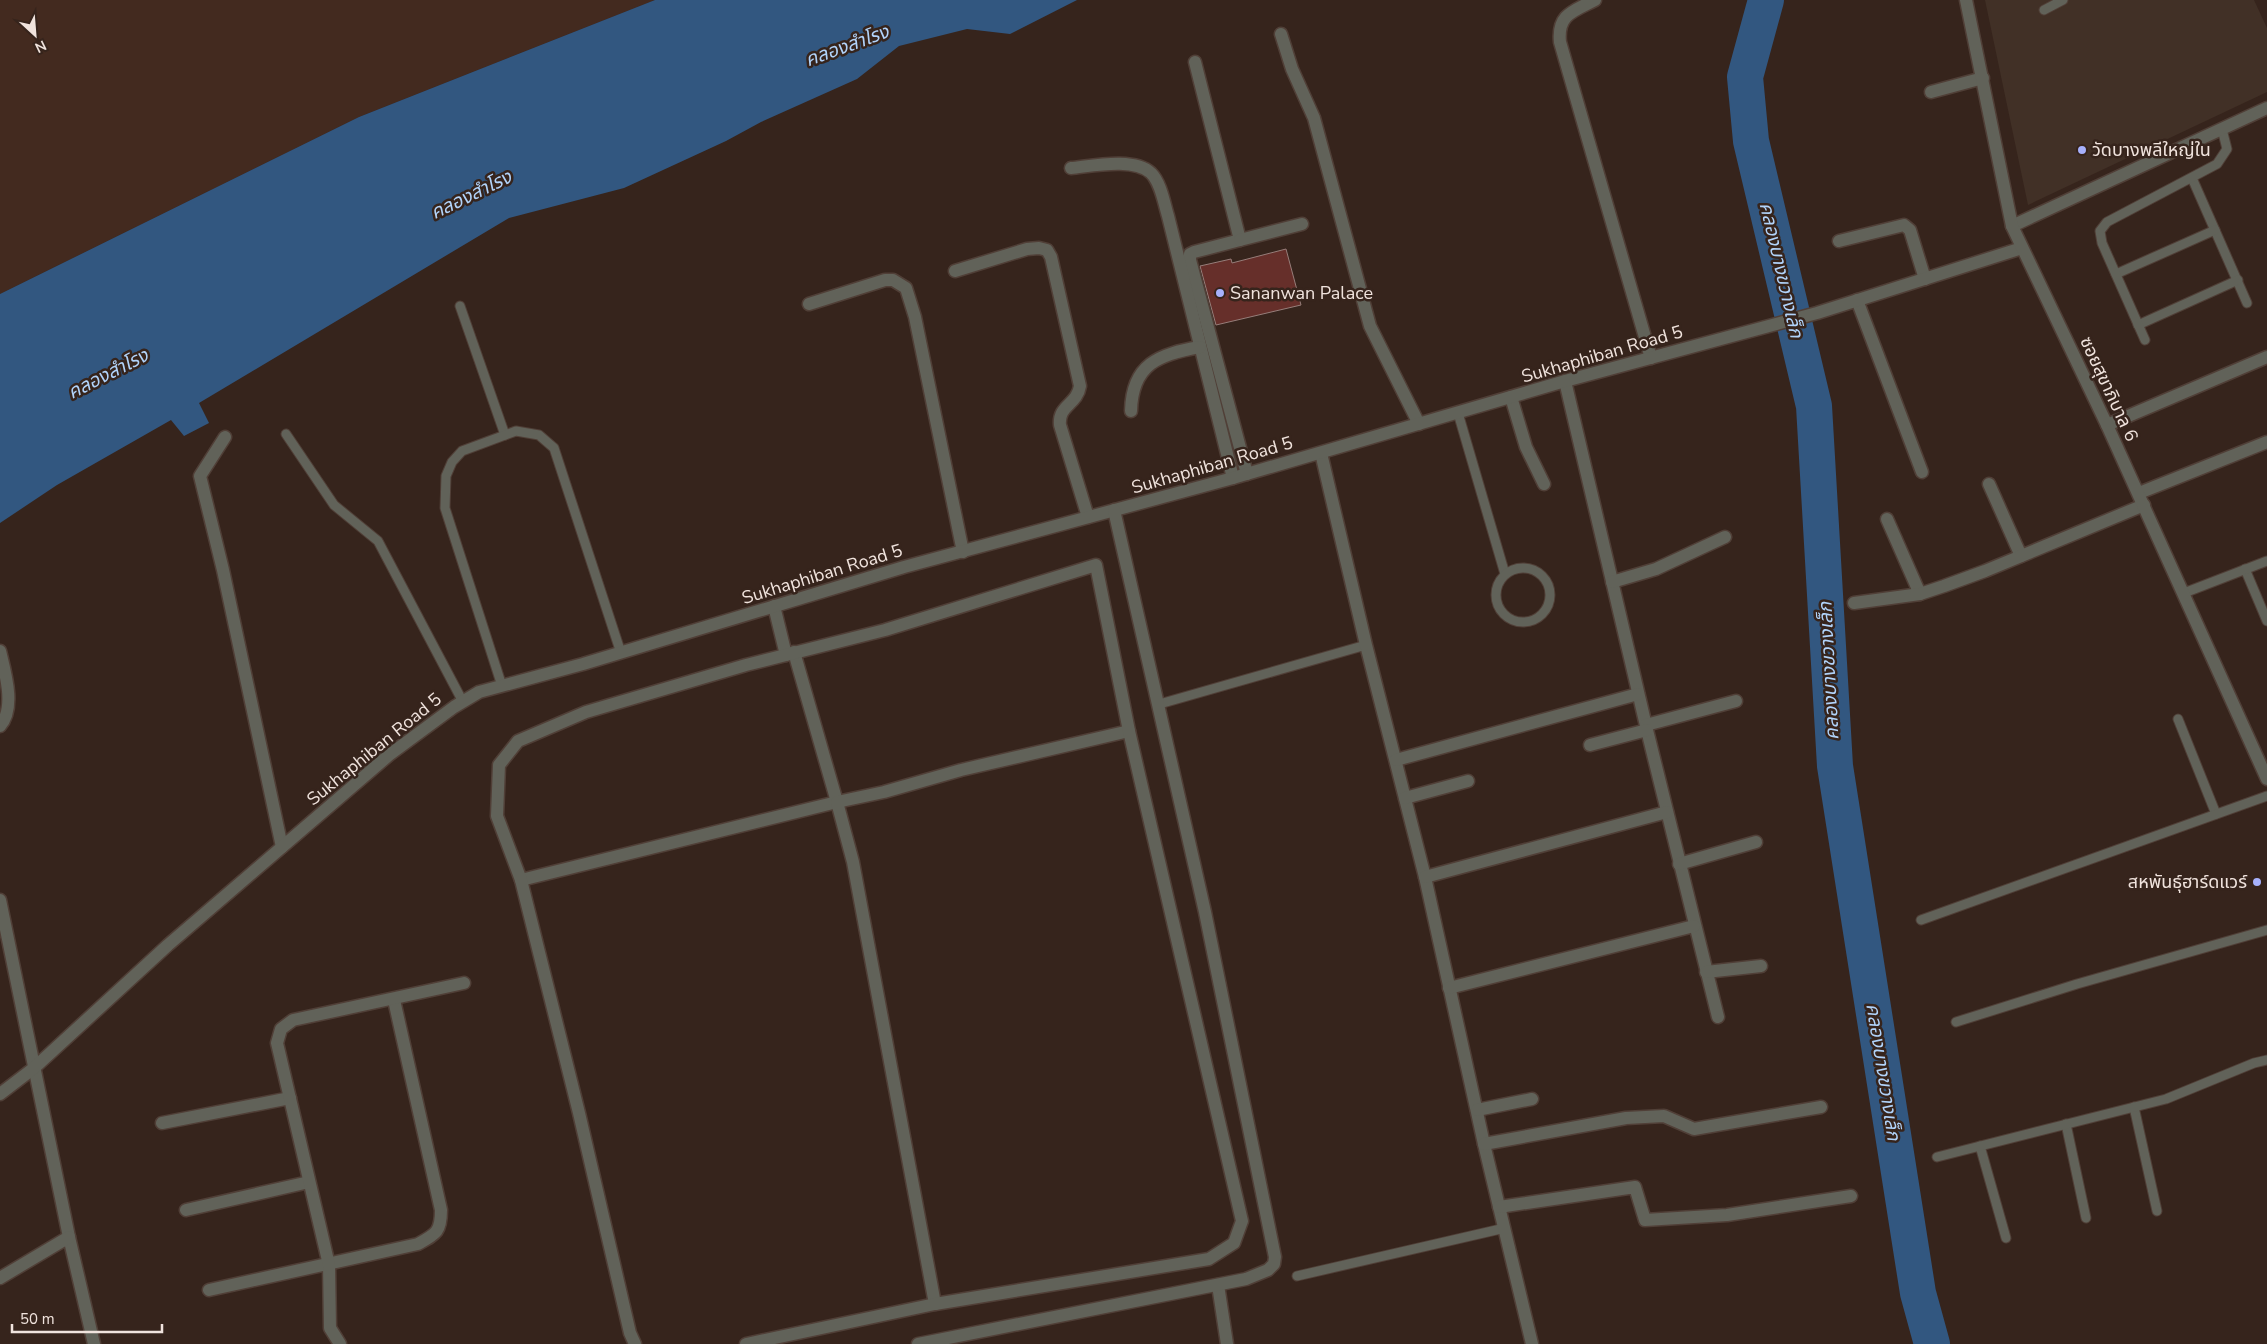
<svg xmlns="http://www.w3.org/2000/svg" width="2267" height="1344" font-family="'Nunito Sans','Noto Sans Thai',sans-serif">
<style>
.built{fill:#432a1f}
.education{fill:#413026}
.water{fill:#325780}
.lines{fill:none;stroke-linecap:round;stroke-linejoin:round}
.river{stroke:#325780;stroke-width:36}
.building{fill:#662f2a;stroke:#977e7a}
.service-casing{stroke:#503f37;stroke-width:11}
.minor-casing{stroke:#503f37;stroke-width:15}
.tertiary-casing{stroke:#503f37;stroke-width:15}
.service{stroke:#616259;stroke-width:9}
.minor{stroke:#616259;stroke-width:12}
.tertiary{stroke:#616259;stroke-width:12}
.poi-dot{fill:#a7b1fc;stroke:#36241c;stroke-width:2}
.labels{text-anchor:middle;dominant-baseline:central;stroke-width:5;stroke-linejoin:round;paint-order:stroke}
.poi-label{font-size:18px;fill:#f0e3dd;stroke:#36241c;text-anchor:start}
.street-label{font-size:18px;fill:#f0e3dd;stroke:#36241c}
.water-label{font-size:19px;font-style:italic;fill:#b1d3fa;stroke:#36241c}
</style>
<rect width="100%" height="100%" fill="#36241c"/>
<!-- built -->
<path class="built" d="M0,0H655L359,117L0,294Z"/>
<!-- education -->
<path class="education" d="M1985,0H2254L2267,28V92L2028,205Z"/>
<!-- water -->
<path class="water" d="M655,0H1077L1010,34L967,29L899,46L857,79L761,122L726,141L624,188L509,218L199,403L209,423L184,436L171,420L57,485L0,523V294L359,117Z"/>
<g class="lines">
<!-- river -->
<path class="river" d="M1766,0L1745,77L1751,141L1814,406L1835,766L1918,1293L1932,1344"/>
</g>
<!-- building -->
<path class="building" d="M1286,249L1301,305L1216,325L1200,266L1231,259L1232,263Z"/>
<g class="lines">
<!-- service casing -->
<g class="service-casing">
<g id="service">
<path d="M2044,10L2063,0"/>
<path d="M2192,178L2247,303"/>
<path d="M2116,274L2215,230"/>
<path d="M460,306L505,435"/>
<path d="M2138,325L2238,280"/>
<path d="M2145,340L2102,243L2100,231L2107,222L2217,164L2227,149L2222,129"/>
<path d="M1458,413L1505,574"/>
<path d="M286,434L334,505L378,541L463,702"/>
<circle cx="1523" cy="595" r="27"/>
<path d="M2245,569L2267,621"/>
<path d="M2184,593L2267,561"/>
<path d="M502,686L445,508L446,476L452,462L462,451L516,431L539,435L554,448L621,653"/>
<path d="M1163,703L1366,645"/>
<path d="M2178,719L2216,814"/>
<path d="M1921,920L2267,796"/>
<path d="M1956,1022L2077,984L2267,930"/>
<path d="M2134,1107L2157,1211"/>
<path d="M2066,1124L2086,1218"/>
<path d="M1980,1146L2006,1238"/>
<path d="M1937,1157L2166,1099L2254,1063L2267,1060"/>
<path d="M1297,1276L1505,1228"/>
</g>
</g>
<!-- minor casing -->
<g class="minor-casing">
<g id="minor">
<path d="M1595,0C1574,11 1557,14 1560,42L1651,358"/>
<path d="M1281,34L1292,69L1314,118L1370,326L1419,424"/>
<path d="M1195,62L1240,240L1194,252L1190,254V260L1247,474"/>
<path d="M1931,92L1983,78"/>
<path d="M1071,168C1092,166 1134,157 1151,173C1161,183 1164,203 1168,216L1233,478"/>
<path d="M2012,226L2267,108"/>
<path d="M1240,240L1302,224"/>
<path d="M1839,241L1904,225L1910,230L1925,279"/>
<path d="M955,271L1027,249L1039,248L1047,250L1051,257L1080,386C1077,405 1058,405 1060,425L1088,517"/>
<path d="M1857,300L1922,472"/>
<path d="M809,304L885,280H893L906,288L915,317L963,552"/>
<path d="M1565,381L1647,730L1718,1017"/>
<path d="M1511,397L1526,447L1544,484"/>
<path d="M1131,411C1132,364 1159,354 1200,347"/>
<path d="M2107,425L2267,357"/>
<path d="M225,437L200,476L223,570L282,847"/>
<path d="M1321,453L1366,645L1425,877L1484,1144L1532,1344"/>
<path d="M1989,484L2021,556"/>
<path d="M2139,493L2267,442"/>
<path d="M1887,519L1920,594"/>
<path d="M1612,582L1656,569L1725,537"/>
<path d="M1854,603L1920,594L1944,586L1985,571L2144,505"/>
<path d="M774,606L786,655"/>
<path d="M0,651C5,672 16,708 0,726"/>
<path d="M1646,725L1736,701"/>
<path d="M1590,745L1647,730"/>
<path d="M1396,760L1638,694"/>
<path d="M1405,798L1468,781"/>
<path d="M1679,864L1756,842"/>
<path d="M1425,877L1667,812"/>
<path d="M521,880L837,802L794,652"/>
<path d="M0,900L69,1237L94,1344"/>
<path d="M1706,972L1761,966"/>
<path d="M1449,988L1694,926"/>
<path d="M0,1094L34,1068L168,945L389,755L454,707L479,692L583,664L904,567L1233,478L1565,381L1817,313L2022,248"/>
<path d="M1477,1110L1532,1099"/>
<path d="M162,1123L290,1098"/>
<path d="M1484,1144L1626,1118L1664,1116L1694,1129L1821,1107"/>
<path d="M1499,1207L1635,1187L1645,1220L1727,1215L1851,1196"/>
<path d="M186,1210L309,1182"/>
<path d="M0,1278L69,1237"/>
<path d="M1218,1285L1227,1344"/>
<path d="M209,1290L418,1244C436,1234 441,1232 441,1210L394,1000"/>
<path d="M935,1304L853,862L837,802L884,792L961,770L1129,731"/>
<path d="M340,1344L330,1328L329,1265L277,1043L281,1029L293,1020L464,983"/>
<path d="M635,1344L630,1333L579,1113L521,880L497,816L499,765L518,741L586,712L746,665L885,630L1096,565L1129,731L1242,1221L1234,1243L1209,1259L935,1304L746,1344"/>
<path d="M918,1344L1246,1279L1268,1270L1274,1264L1275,1257L1205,912L1114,510"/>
</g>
</g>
<!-- tertiary casing -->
<g class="tertiary-casing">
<path id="tertiary" d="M1966,0L2012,226L2107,425L2267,779"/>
</g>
<!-- service -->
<use href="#service" class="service"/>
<!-- minor -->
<use href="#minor" class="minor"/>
<!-- tertiary -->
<use href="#tertiary" class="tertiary"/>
</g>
<!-- markers -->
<g class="poi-dot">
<circle cx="2082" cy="150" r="5"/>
<circle cx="1220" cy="293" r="5"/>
<circle cx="2257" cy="882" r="5"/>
</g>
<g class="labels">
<!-- poi labels -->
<g class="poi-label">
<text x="2092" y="150">วัดบางพลีใหญ่ใน</text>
<text x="1230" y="293">Sananwan Palace</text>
<text x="2247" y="882" text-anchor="end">สหพันธุ์ฮาร์ดแวร์</text>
</g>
<!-- street labels -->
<g class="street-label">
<text transform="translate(1602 354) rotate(-16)">Sukhaphiban Road 5</text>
<text transform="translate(2109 389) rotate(65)">ซอยสุขาภิบาล 6</text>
<text transform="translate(1212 465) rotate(-16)">Sukhaphiban Road 5</text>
<text transform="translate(822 574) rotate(-17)">Sukhaphiban Road 5</text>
<text transform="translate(374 749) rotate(-39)">Sukhaphiban Road 5</text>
</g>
<!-- water labels -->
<g class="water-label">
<text transform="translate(847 46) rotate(-20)">คลองสำโรง</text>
<text transform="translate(471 195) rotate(-26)">คลองสำโรง</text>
<text transform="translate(1781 270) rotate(77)">คลองบางขวางเล็ก</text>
<text transform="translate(108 374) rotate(-27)">คลองสำโรง</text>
<text transform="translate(1829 671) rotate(-93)">คลองบางขวางเล็ก</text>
<text transform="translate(1883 1072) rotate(81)">คลองบางขวางเล็ก</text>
</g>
</g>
<!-- north arrow -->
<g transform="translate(35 35) rotate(154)" stroke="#36241c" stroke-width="4" paint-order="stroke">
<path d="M0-4L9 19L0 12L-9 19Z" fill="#f0e3dd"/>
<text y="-8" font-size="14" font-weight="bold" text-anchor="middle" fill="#f0e3dd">N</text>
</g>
<!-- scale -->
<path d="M12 1324v8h150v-8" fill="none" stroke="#f0e3dd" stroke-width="2.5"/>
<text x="20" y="1324" font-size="15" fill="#f0e3dd" stroke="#36241c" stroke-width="4" paint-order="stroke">50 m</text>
</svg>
